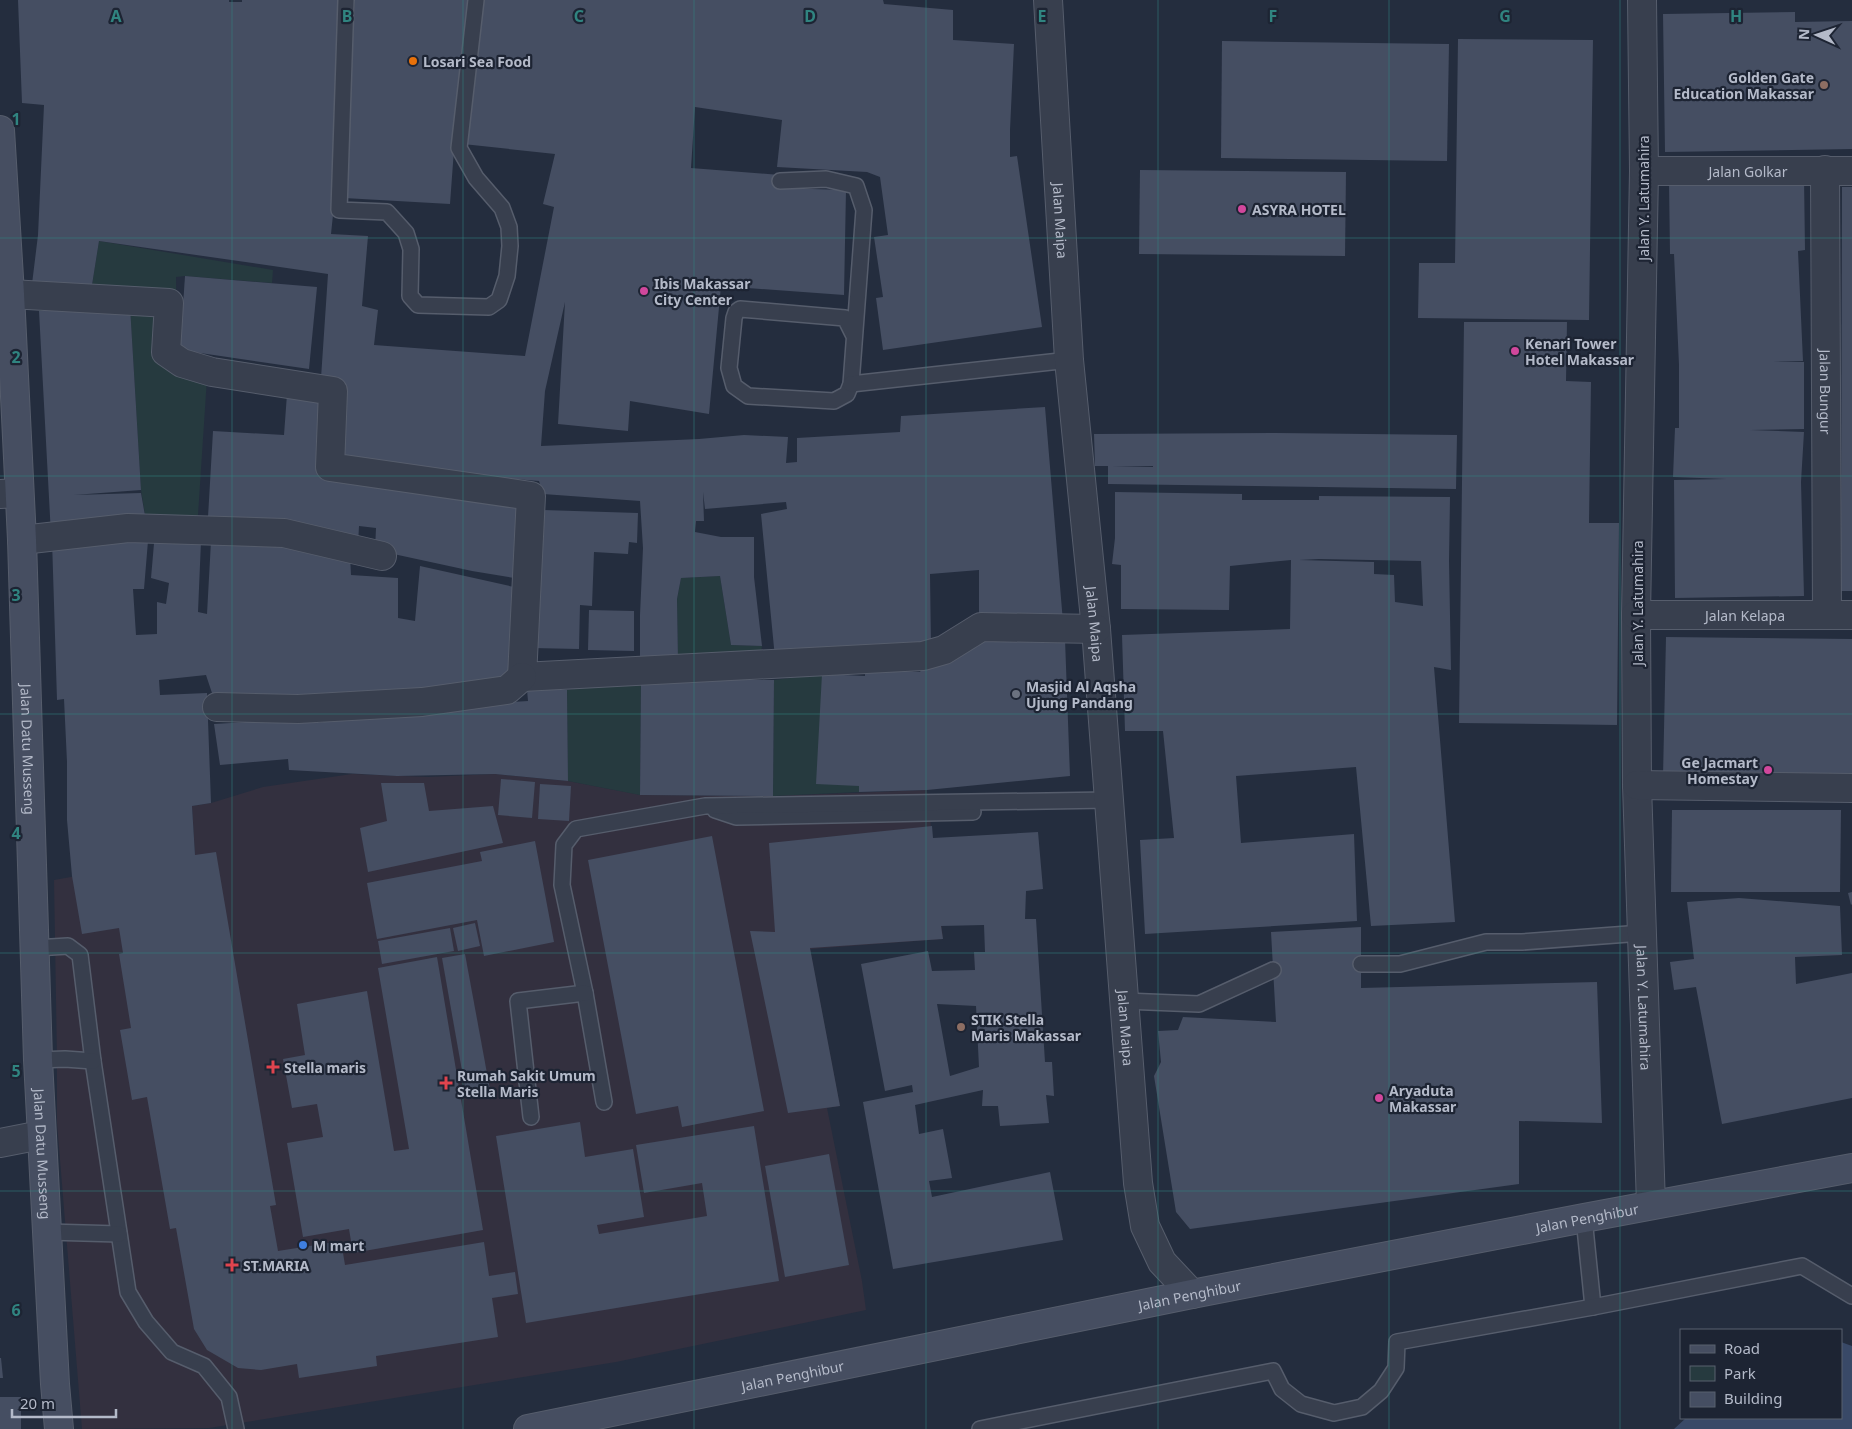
<svg xmlns="http://www.w3.org/2000/svg" width="1852" height="1429" font-family="'Noto Sans',sans-serif">
<style>
.medical{fill:#33303f}
.green{fill:#263a3f}
.water{fill:#394967}
.building{fill:#454e62;fill-rule:evenodd}
.lines{fill:none;stroke-linecap:round;stroke-linejoin:round}
.lane-casing{stroke:#565d6c;stroke-width:18}
.street-casing{stroke:#565d6c;stroke-width:30}
.secondary-casing{stroke:#565d6c;stroke-width:30}
.lane{stroke:#383f4e;stroke-width:15}
.street{stroke:#383f4e;stroke-width:28}
.secondary{stroke:#464e61;stroke-width:28}
.grid{fill:none;stroke:#308480;stroke-width:1;stroke-opacity:0.55}
.food-dot{fill:#e8710a;stroke:#1d2433;stroke-width:2}
.education-dot{fill:#8d6e63;stroke:#1d2433;stroke-width:2}
.hotel-dot{fill:#d1479c;stroke:#1d2433;stroke-width:2}
.worship-dot{fill:#6b7280;stroke:#1d2433;stroke-width:2}
.health-dot{fill:#e0444e;stroke:#1d2433;stroke-width:2}
.shop-dot{fill:#3f7fe0;stroke:#1d2433;stroke-width:2}
.labels{text-anchor:middle;dominant-baseline:central;stroke-width:4.5;stroke-linejoin:round;paint-order:stroke}
.poi-label{font-size:14px;font-weight:bold;fill:#b4bac9;stroke:#1d2433;text-anchor:start}
.street-label{font-size:14px;fill:#b4bac9;stroke:#1d2433}
.grid-label{font-size:16px;text-anchor:middle;font-weight:bold;fill:#308480;stroke:#1d2433;stroke-width:4.5;stroke-linejoin:round;paint-order:stroke}
</style>
<rect width="100%" height="100%" fill="#242d3e"/>
<!-- medical -->
<path class="medical" d="M352,774L428,777L495,774L568,781L641,795L773,796L927,790L943,939L810,949L840,1106L827,1108L862,1281L866,1310L616,1362L209,1428L82,1429L57,1123V1059L54,880L195,855L192,806L211,803L263,787Z"/>
<!-- green -->
<g class="green">
<path d="M99,241L273,270L272,283L185,276L176,277L177,353L207,378L198,515L201,541L147,527L141,490L130,307L39,311L32,284L92,285Z"/>
<path d="M720,576L731,645L762,646L760,658L678,660L677,599L681,578Z"/>
<path d="M822,674L859,786V792L773,796L774,680Z"/>
<path d="M641,679L640,795L568,781L567,690Z"/>
</g>
<!-- water -->
<path class="water" d="M1841,1342L1852,1346V1429H1674L1686,1418H1841Z"/>
<!-- building -->
<g class="building">
<path d="M18,0H229V2H242V0H341L338,167L331,234L368,236L362,306L378,310L374,345L525,356L554,207L543,204L555,154L463,144L456,122L450,204L344,198L355,0H883L884,4L953,10V40L1014,44L1010,130V157L1017,156L1042,327L883,350L876,298L883,297L874,237L888,235L880,177L867,172L777,167L782,120L695,107L691,168L780,175L779,188L846,190L844,295L721,286L709,414L630,401L628,431L558,424L565,302L545,391L541,446L699,439L744,435L788,437L786,463L797,462V438L900,432L901,416L1045,407L1063,622L979,621V570L930,574L931,647L775,658L761,514L787,509L786,502L705,509L703,492L704,521H696L695,532L721,537H754V577L762,646L731,645L720,576L681,578L677,599L678,660L640,661V615L643,548L640,501L543,494L539,481L332,465L321,378L328,274L99,241L92,285L32,284L38,235L44,105L22,103Z"/>
<path d="M1795,12V22L1852,21V149L1665,152L1663,14Z"/>
<path d="M1458,39L1593,40L1589,320L1418,318L1419,263H1455Z"/>
<path d="M1222,41L1449,44L1447,161L1221,158Z"/>
<path d="M1140,170L1346,172L1345,256L1139,254Z"/>
<path d="M1804,177L1805,250L1798,251L1803,361L1773,362H1804V429L1750,430L1804,432L1801,482L1804,596L1675,598L1674,480L1726,479L1673,477L1675,428H1679V365L1674,254H1670L1669,181Z"/>
<path d="M1842,187H1852V591H1841Z"/>
<path d="M185,276L317,287L309,369L180,350Z"/>
<path d="M130,306L141,490L74,495L141,493L147,527L51,535L39,311Z"/>
<path d="M1464,322H1567L1566,381L1591,382L1589,523H1619L1617,725L1459,723Z"/>
<path d="M287,394L327,397L322,480H377L525,501L520,579L472,571L375,550L376,528L359,526L358,545L208,517L213,431L284,435Z"/>
<path d="M1277,433L1457,435L1456,489L1108,484V466H1095L1094,434ZM1112,466H1153V467Z"/>
<path d="M1115,492L1242,494V500H1319V496L1450,497L1449,561L1451,670L1434,667L1455,922L1371,926L1356,767L1236,776L1241,843L1354,834L1357,921L1145,934L1140,840L1174,838L1163,731H1125L1122,635L1290,629L1291,560L1230,566L1229,610L1121,609V565L1112,564L1115,538ZM1319,559L1421,561L1423,606L1395,602L1394,575L1374,574V562L1299,560Z"/>
<path d="M543,510L638,513L637,543L629,542L628,554L594,552L592,606L580,605L579,649L532,648L533,604H540Z"/>
<path d="M155,532L201,541L198,612L207,614L211,541L279,539L350,555L351,575L398,578V618L415,621L420,566L514,587L512,674L506,686L271,699L212,693L206,675L159,680L160,695L207,693L211,803L192,806L195,855L216,852L276,1205L270,1206L278,1251L341,1241L345,1265L484,1242L489,1276L515,1272L518,1294L492,1298L498,1337L376,1356L377,1366L299,1378L297,1364L261,1370L238,1368L207,1350L194,1329L176,1228L170,1229L147,1097L132,1100L120,1030L131,1028L119,954L123,953L119,928L82,934L72,876L67,820V762L64,699L57,700L52,540L148,541L144,589H133L136,635L157,634V602L166,604L169,583L151,578Z"/>
<path d="M589,610L634,611V651L588,650Z"/>
<path d="M1666,637L1852,639V775L1663,777Z"/>
<path d="M979,638L1065,639L1070,776L927,790L859,792V786L816,784L822,674L865,676V669L920,672L925,664Z"/>
<path d="M641,679L774,680L773,796L640,795Z"/>
<path d="M527,690H567L568,781L495,774L397,776L289,770L288,759L220,765L214,724L317,718L318,723L409,708L528,701Z"/>
<path d="M501,779L535,782L532,818L498,815Z"/>
<path d="M381,783H424L429,811L493,806L503,843L368,872L360,828L387,821Z"/>
<path d="M540,784L571,786L569,821L538,819Z"/>
<path d="M1672,810H1841L1840,892H1671Z"/>
<path d="M932,826L933,838L1038,832L1043,889L1026,891L1025,919H1036L1045,1062H1052L1054,1096L1046,1095L1049,1123L1000,1126L998,1106H982L983,1090L915,1105L919,1134L943,1129L952,1178L929,1181L932,1197L1050,1172L1063,1240L893,1269L863,1102L913,1092L912,1085L885,1091L861,964L928,951L932,971L975,970L974,952H985L984,925L941,926L943,939L810,948L840,1106L788,1113L750,931L775,932L769,843ZM937,1004L976,1006L979,1067L950,1076Z"/>
<path d="M712,836L764,1111L682,1127L678,1106L636,1114L588,860Z"/>
<path d="M535,841L554,942L484,956L477,920L377,939L367,883L482,861L480,852Z"/>
<path d="M1852,892V904L1851,905L1848,893Z"/>
<path d="M1739,898L1840,906L1842,955L1795,957L1796,984L1852,973V1098L1722,1124L1696,987L1674,990L1670,962L1694,959L1687,902Z"/>
<path d="M475,923L480,946L458,951L453,928Z"/>
<path d="M1361,927V988L1597,982L1602,1123L1519,1121V1184L1190,1229L1176,1212L1154,1076L1161,1062L1158,1031L1178,1030L1183,1017L1276,1022L1271,932Z"/>
<path d="M450,928L454,951L382,964L378,941Z"/>
<path d="M465,954L491,1095L467,1099L442,958Z"/>
<path d="M437,957L483,1230L353,1253L349,1229L303,1237L287,1143L323,1137L317,1104L292,1108L283,1059L305,1055L297,1004L367,991L394,1151L409,1149L378,968Z"/>
<path d="M580,1122L585,1157L633,1149L644,1217L597,1225L599,1234L707,1216L702,1183L644,1193L636,1145L754,1126L779,1281L526,1323L496,1136Z"/>
<path d="M829,1154L849,1265L785,1277L765,1166Z"/>
<path d="M0,1358H1L3,1378H0Z"/>
<rect x="0" y="1397" width="21" height="32"/>
</g>
<g class="lines">
<!-- lane casing -->
<g class="lane-casing">
<g id="lane">
<path d="M346,0L339,210L387,212L406,233L411,249L410,296L418,305L489,307L499,300L507,276L510,246L509,227L502,208L476,178L459,148L476,0"/>
<path d="M780,181L826,179L856,186L864,210L851,384L847,394L834,401L748,396L734,386L729,368L734,318L736,312L740,309L845,318L854,336"/>
<path d="M851,384L1069,360"/>
<path d="M715,810L736,817L973,812"/>
<path d="M35,948L68,946L80,955L93,1061L128,1292L146,1322L172,1352L204,1366L229,1397L236,1429"/>
<path d="M1361,964H1400L1486,942H1522L1642,933"/>
<path d="M1124,1001L1199,1004L1273,970"/>
<path d="M38,1060L65,1059L93,1061"/>
<path d="M604,1102L585,993L562,885L564,845L576,829L705,806L1109,800"/>
<path d="M531,1117L518,1001L585,993"/>
<path d="M1584,1218L1593,1307"/>
<path d="M48,1232L119,1234"/>
<path d="M980,1429L1273,1371L1282,1389L1301,1404L1334,1413L1362,1407L1381,1391L1396,1368L1397,1342L1593,1307L1802,1266L1852,1296"/>
</g>
</g>
<!-- street casing -->
<g class="street-casing">
<g id="street">
<path id="s1" d="M1048,0L1069,360L1096,629L1138,1183L1145,1226L1162,1262L1192,1294"/>
<path id="s2" d="M1642,0L1644,171L1636,615L1637,785L1651,1205"/>
<path id="s3" d="M1825,170L1827,614"/>
<path id="s4" d="M1644,171H1852"/>
<path d="M10,294L169,303L166,352L182,363L212,372L333,391L330,467L531,496L522,677L923,656L944,650L981,627L1096,629"/>
<path d="M0,494L19,493"/>
<path d="M22,540L128,528L284,533L382,556"/>
<path id="s5" d="M1636,615H1852"/>
<path d="M217,707L298,709L422,702L507,690L522,677"/>
<path d="M1637,785L1852,788"/>
<path d="M0,1143L41,1135"/>
</g>
</g>
<!-- secondary casing -->
<g class="secondary-casing">
<g id="secondary">
<path id="s6" d="M0,130L10,294L22,540L38,1060L55,1384L59,1429"/>
<path id="s7" d="M528,1429L1192,1294L1584,1218L1852,1168"/>
</g>
</g>
<!-- lane -->
<use href="#lane" class="lane"/>
<!-- street -->
<use href="#street" class="street"/>
<!-- secondary -->
<use href="#secondary" class="secondary"/>
</g>
<!-- grid -->
<path class="grid" d="M232,0V1429M463,0V1429M694,0V1429M926,0V1429M1158,0V1429M1389,0V1429M1620,0V1429M0,238H1852M0,476H1852M0,714H1852M0,953H1852M0,1191H1852"/>
<!-- markers -->
<circle class="food-dot" cx="413" cy="61" r="5"/>
<g class="education-dot">
<circle cx="1824" cy="85" r="5"/>
<circle cx="961" cy="1027" r="5"/>
</g>
<g class="hotel-dot">
<circle cx="1242" cy="209" r="5"/>
<circle cx="644" cy="291" r="5"/>
<circle cx="1515" cy="351" r="5"/>
<circle cx="1768" cy="770" r="5"/>
<circle cx="1379" cy="1098" r="5"/>
</g>
<circle class="worship-dot" cx="1016" cy="694" r="5"/>
<g class="health-dot">
<path d="M270.5 1059.5h5v5h5v5h-5v5h-5v-5h-5v-5h5z"/>
<path d="M443.5 1075.5h5v5h5v5h-5v5h-5v-5h-5v-5h5z"/>
<path d="M229.5 1257.5h5v5h5v5h-5v5h-5v-5h-5v-5h5z"/>
</g>
<circle class="shop-dot" cx="303" cy="1245" r="5"/>
<g class="labels">
<!-- poi labels -->
<g class="poi-label">
<text x="423" y="61">Losari Sea Food</text>
<text x="1814" y="77" text-anchor="end">Golden Gate<tspan x="1814" dy="16">Education Makassar</tspan></text>
<text x="1252" y="209">ASYRA HOTEL</text>
<text x="654" y="283">Ibis Makassar<tspan x="654" dy="16">City Center</tspan></text>
<text x="1525" y="343">Kenari Tower<tspan x="1525" dy="16">Hotel Makassar</tspan></text>
<text x="1026" y="686">Masjid Al Aqsha<tspan x="1026" dy="16">Ujung Pandang</tspan></text>
<text x="1758" y="762" text-anchor="end">Ge Jacmart<tspan x="1758" dy="16">Homestay</tspan></text>
<text x="971" y="1019">STIK Stella<tspan x="971" dy="16">Maris Makassar</tspan></text>
<text x="284" y="1067">Stella maris</text>
<text x="457" y="1075">Rumah Sakit Umum<tspan x="457" dy="16">Stella Maris</tspan></text>
<text x="1389" y="1090">Aryaduta<tspan x="1389" dy="16">Makassar</tspan></text>
<text x="313" y="1245">M mart</text>
<text x="243" y="1265">ST.MARIA</text>
</g>
<!-- street labels -->
<g class="street-label">
<text stroke="none"><textPath href="#s4" startOffset="104">Jalan Golkar</textPath></text>
<text transform="translate(1643 198) rotate(-90)">Jalan Y. Latumahira</text>
<text stroke="none"><textPath href="#s1" startOffset="221">Jalan Maipa</textPath></text>
<text stroke="none"><textPath href="#s3" startOffset="222">Jalan Bungur</textPath></text>
<text transform="translate(1637 603) rotate(-90)">Jalan Y. Latumahira</text>
<text stroke="none"><textPath href="#s5" startOffset="109">Jalan Kelapa</textPath></text>
<text stroke="none"><textPath href="#s1" startOffset="626">Jalan Maipa</textPath></text>
<text stroke="none"><textPath href="#s6" startOffset="620">Jalan Datu Musseng</textPath></text>
<text stroke="none"><textPath href="#s2" startOffset="1008">Jalan Y. Latumahira</textPath></text>
<text stroke="none"><textPath href="#s1" startOffset="1031">Jalan Maipa</textPath></text>
<text stroke="none"><textPath href="#s6" startOffset="1025">Jalan Datu Musseng</textPath></text>
<text stroke="none"><textPath href="#s7" startOffset="1080">Jalan Penghibur</textPath></text>
<text stroke="none"><textPath href="#s7" startOffset="675">Jalan Penghibur</textPath></text>
<text stroke="none"><textPath href="#s7" startOffset="270">Jalan Penghibur</textPath></text>
</g>
</g>
<g class="grid-label">
<text x="116" y="22">A</text>
<text x="347" y="22">B</text>
<text x="579" y="22">C</text>
<text x="810" y="22">D</text>
<text x="1042" y="22">E</text>
<text x="1273" y="22">F</text>
<text x="1505" y="22">G</text>
<text x="1736" y="22">H</text>
<text x="16" y="125">1</text>
<text x="16" y="363">2</text>
<text x="16" y="601">3</text>
<text x="16" y="839">4</text>
<text x="16" y="1077">5</text>
<text x="16" y="1316">6</text>
</g>
<!-- legend -->
<rect x="1680" y="1329" width="162" height="90" fill="#1d2433" stroke="#59606f"/>
<rect x="1690" y="1345" width="25" height="8" fill="#464e61" stroke="#59606f"/>
<text x="1724" y="1354" font-size="15" fill="#b4bac9">Road</text>
<rect x="1690" y="1366" width="25" height="15" fill="#263a3f" stroke="#59606f"/>
<text x="1724" y="1379" font-size="15" fill="#b4bac9">Park</text>
<rect x="1690" y="1392" width="25" height="15" fill="#454e62" stroke="#59606f"/>
<text x="1724" y="1404" font-size="15" fill="#b4bac9">Building</text>
<!-- north arrow -->
<g transform="translate(1817 35) rotate(273)" stroke="#1d2433" stroke-width="4" paint-order="stroke">
<path d="M0-4L9 19L0 12L-9 19Z" fill="#b4bac9"/>
<text y="-8" font-size="14" font-weight="bold" text-anchor="middle" fill="#b4bac9">N</text>
</g>
<!-- scale -->
<path d="M12 1409v8h104v-8" fill="none" stroke="#b4bac9" stroke-width="2.5"/>
<text x="20" y="1409" font-size="15" fill="#b4bac9" stroke="#1d2433" stroke-width="4" paint-order="stroke">20 m</text>
</svg>
